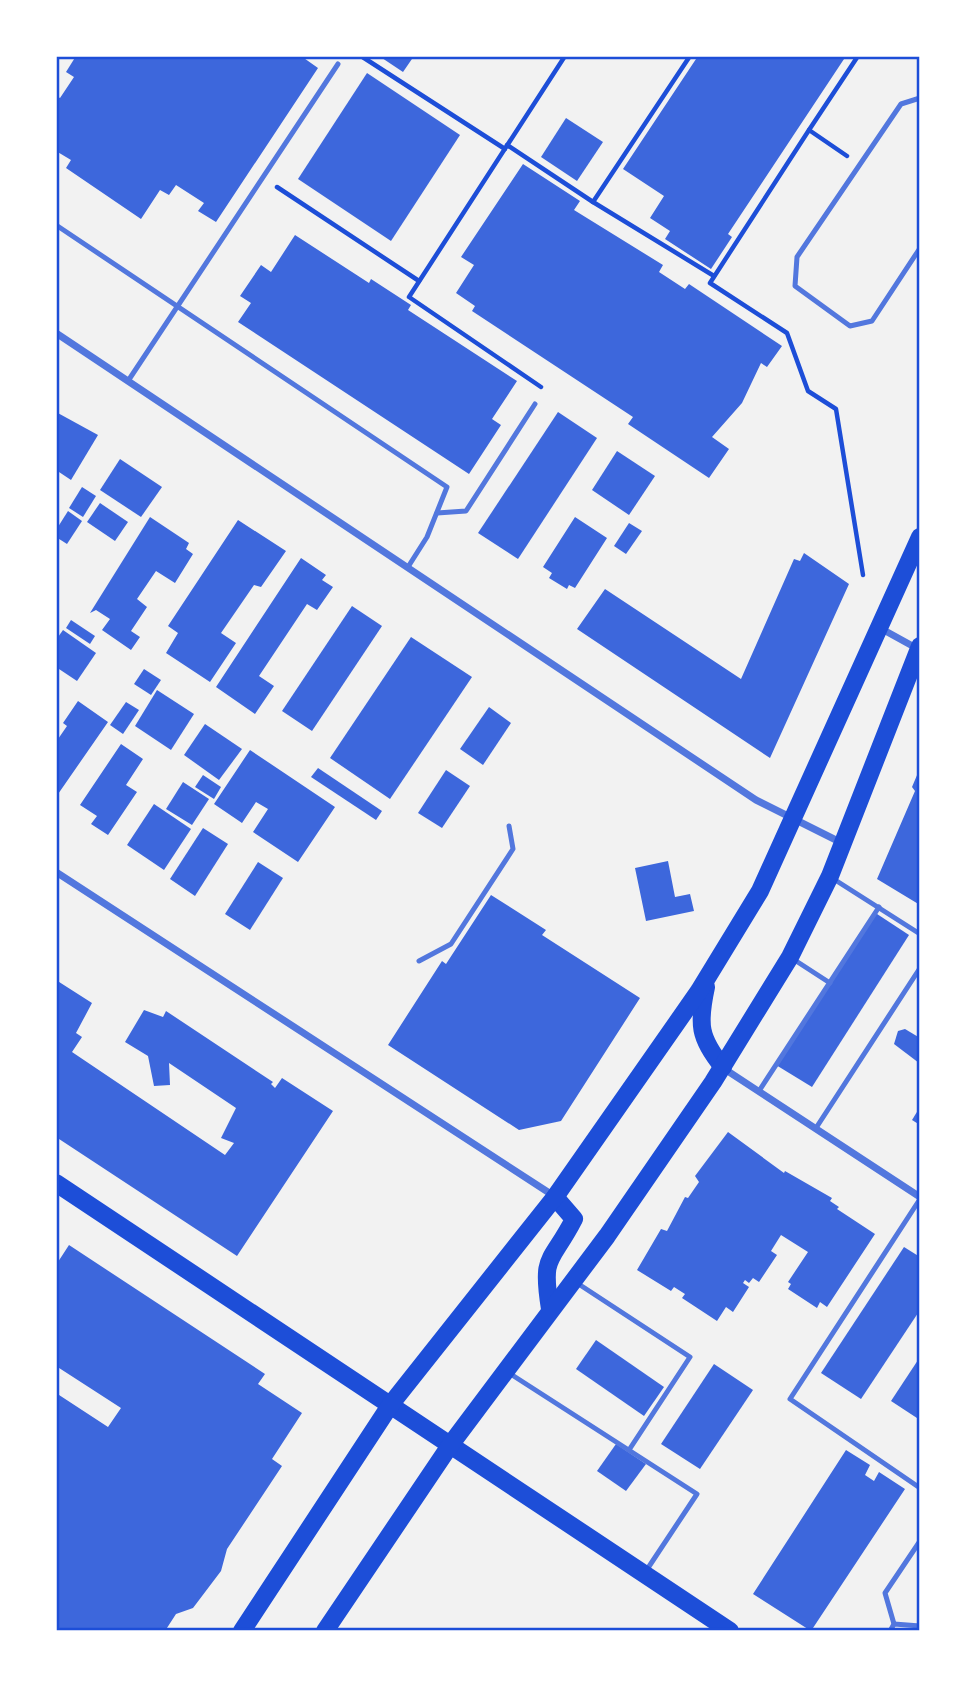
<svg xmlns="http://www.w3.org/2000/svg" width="976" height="1687" font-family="'Playfair Display',serif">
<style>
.building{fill:#3d67dc}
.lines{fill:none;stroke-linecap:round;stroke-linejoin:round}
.path{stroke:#1d4ed8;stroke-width:4.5}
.service{stroke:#5277de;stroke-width:5}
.minor{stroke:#5277de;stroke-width:7}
.primary{stroke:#1d4ed8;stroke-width:18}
.neatline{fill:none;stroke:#1d4ed8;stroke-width:2.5}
</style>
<rect width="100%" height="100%" fill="#f2f2f2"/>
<!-- building -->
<g class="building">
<path d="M76,56H301L318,68L216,222L198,211L204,203L176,185L169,195L160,190L141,219L66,168L71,160L56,151V96L60,98L74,77L66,72Z"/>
<path d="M379,56H414L403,72Z"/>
<path d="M698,56H846L728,234L732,237L711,269L665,239L670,231L650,218L664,196L623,169Z"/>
<path d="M367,73L460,135L391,241L298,179Z"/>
<path d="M566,118L603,142L577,181L541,157Z"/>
<path d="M523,164L580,201L574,210L663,265L659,272L685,289L689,284L782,346L767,367L761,363L742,403L712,437L729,449L709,478L628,424L633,417L472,311L475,306L456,293L474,265L461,257Z"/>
<path d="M295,235L369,283L371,279L411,305L408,310L517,381L492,419L501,425L469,474L238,322L251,303L240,296L261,265L271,272Z"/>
<path d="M56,412L98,435L71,480L56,470Z"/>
<path d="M558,412L597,438L518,559L478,533Z"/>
<path d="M617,451L655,476L629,515L592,490Z"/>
<path d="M120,459L162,487L141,517L100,490Z"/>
<path d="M82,487L96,496L83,517L69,508Z"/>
<path d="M100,503L128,522L115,541L87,522Z"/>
<path d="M68,511L82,521L67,544L56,537V530Z"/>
<path d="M150,517L189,543L186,549L193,554L175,583L156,571L137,599L147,607L131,631L140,637L131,650L102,630L110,619L96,610L90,613Z"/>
<path d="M575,517L607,538L575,588L569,585L567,589L549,578L552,573L543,567Z"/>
<path d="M238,520L286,551L261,587L254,585L221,633L236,643L210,682L166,653L178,633L168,626Z"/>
<path d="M629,523L642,531L626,554L614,546Z"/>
<path d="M804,553L849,584L770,758L577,629L605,589L741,679L794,559L800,561Z"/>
<path d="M301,558L326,575L322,580L333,587L317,610L307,604L259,676L274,686L255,714L216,687Z"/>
<path d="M352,606L382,626L312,731L282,711Z"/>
<path d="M71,620L95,636L90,644L66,628Z"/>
<path d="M63,630L96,653L77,681L56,667V640Z"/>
<path d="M411,637L472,677L390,799L330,758Z"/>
<path d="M144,669L161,680L151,695L134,684Z"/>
<path d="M157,690L194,714L171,750L135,726Z"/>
<path d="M78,701L108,722L56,797V742L67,726L63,723Z"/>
<path d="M126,702L139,710L123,734L110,725Z"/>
<path d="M489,707L511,723L483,765L460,749Z"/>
<path d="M205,724L242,749L219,780L184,755Z"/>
<path d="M121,744L143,759L126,785L137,792L108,835L91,824L97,816L80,805Z"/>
<path d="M250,750L335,807L298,862L253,832L268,809L256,802L242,823L214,804Z"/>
<path d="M318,768L382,811L376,820L311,777Z"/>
<path d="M920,768V905L877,879L915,791L912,787Z"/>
<path d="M446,770L470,786L442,828L418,813Z"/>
<path d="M203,775L221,787L214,799L195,787Z"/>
<path d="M183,782L209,799L192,825L166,809Z"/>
<path d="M154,804L191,829L164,870L127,845Z"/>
<path d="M203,828L228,844L195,896L170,879Z"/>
<path d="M668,861L675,897L690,894L694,911L646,921L635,868Z"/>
<path d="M258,862L283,878L250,930L225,914Z"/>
<path d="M491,895L546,930L542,935L640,998L561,1121L519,1130L388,1045L442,961L446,964Z"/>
<path d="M874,912L909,935L812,1087L776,1065Z"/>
<path d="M56,980L92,1003L76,1033L82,1037L72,1052L225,1155L234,1143L221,1138L236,1108L169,1063L170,1085L154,1086L148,1056L125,1042L144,1010L163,1017L166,1011L273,1082L271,1084L275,1088L282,1078L333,1111L237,1256L56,1137Z"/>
<path d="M905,1029L920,1038L919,1063L894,1044L898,1031Z"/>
<path d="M920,1107V1125L912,1120Z"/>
<path d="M728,1132L784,1173L785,1171L832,1198L830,1201L839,1207L837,1209L875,1234L827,1307L820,1302L817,1308L788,1289L791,1284L788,1282L808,1252L781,1235L771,1251L777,1255L759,1282L753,1278L749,1283L745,1280L743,1283L749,1287L733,1312L726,1307L717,1321L682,1298L685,1294L674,1287L671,1291L637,1270L661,1229L667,1231L685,1197L688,1198L699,1182L695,1176Z"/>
<path d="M69,1245L265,1374L258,1384L302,1413L272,1459L282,1466L227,1549L221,1571L193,1608L176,1614L165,1631H56V1393L108,1427L121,1408L56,1366V1265Z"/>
<path d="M904,1247L920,1257V1310L861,1399L821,1373Z"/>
<path d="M596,1340L664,1387L644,1416L576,1369Z"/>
<path d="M920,1357V1420L891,1401Z"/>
<path d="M714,1364L753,1390L700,1469L661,1444Z"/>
<path d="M616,1444L646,1464L626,1491L597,1471Z"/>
<path d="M846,1450L870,1465L865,1475L874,1481L879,1472L905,1489L811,1631L753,1594Z"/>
</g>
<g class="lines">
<!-- path -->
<g class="path">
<path d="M361,56L505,149"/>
<path d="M690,56L593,202L714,276"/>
<path d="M809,130L858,56"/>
<path d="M507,145L593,202"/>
<path d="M847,156L809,130L710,283L787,333L808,391L836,409L863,575"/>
<path d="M277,187L419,281"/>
<path d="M541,387L409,297L565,56"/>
</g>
<!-- service -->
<g class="service">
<path d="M920,98L901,104L797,257L795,286L850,326L872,321L920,248"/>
<path d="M56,225L447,487L427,537L408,567"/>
<path d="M128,381L338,64"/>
<path d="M437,513L466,511L535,404"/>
<path d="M832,878L920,934"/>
<path d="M793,959L830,983"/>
<path d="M419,961L451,944L513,849L509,826"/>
<path d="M759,1091L879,907"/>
<path d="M816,1128L920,968"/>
<path d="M920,1199L790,1399L920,1488"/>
<path d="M577,1283L690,1357L629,1450"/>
<path d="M509,1373L697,1494L646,1571"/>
<path d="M894,1624L885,1593L920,1541"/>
<path d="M890,1631L894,1624L920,1626"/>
</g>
<!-- minor -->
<g class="minor">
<path d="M56,333L756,800L842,843"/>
<path d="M880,628L918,649"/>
<path d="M56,872L554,1196"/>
<path d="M723,1068L920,1197"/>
</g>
<!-- primary -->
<g class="primary">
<path d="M706,987C698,1024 699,1038 723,1067"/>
<path d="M56,1183L730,1631"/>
<path d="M550,1309C541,1253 551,1264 574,1219L555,1197"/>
<path d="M242,1631L391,1404L555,1197L699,991L760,891L920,537"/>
<path d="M325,1631L451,1444L607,1236L713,1082L790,957L830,876L920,646"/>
</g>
</g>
<!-- border -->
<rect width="976" height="1687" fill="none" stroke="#ffffff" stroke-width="116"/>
<rect x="58" y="58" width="860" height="1571" class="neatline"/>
</svg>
